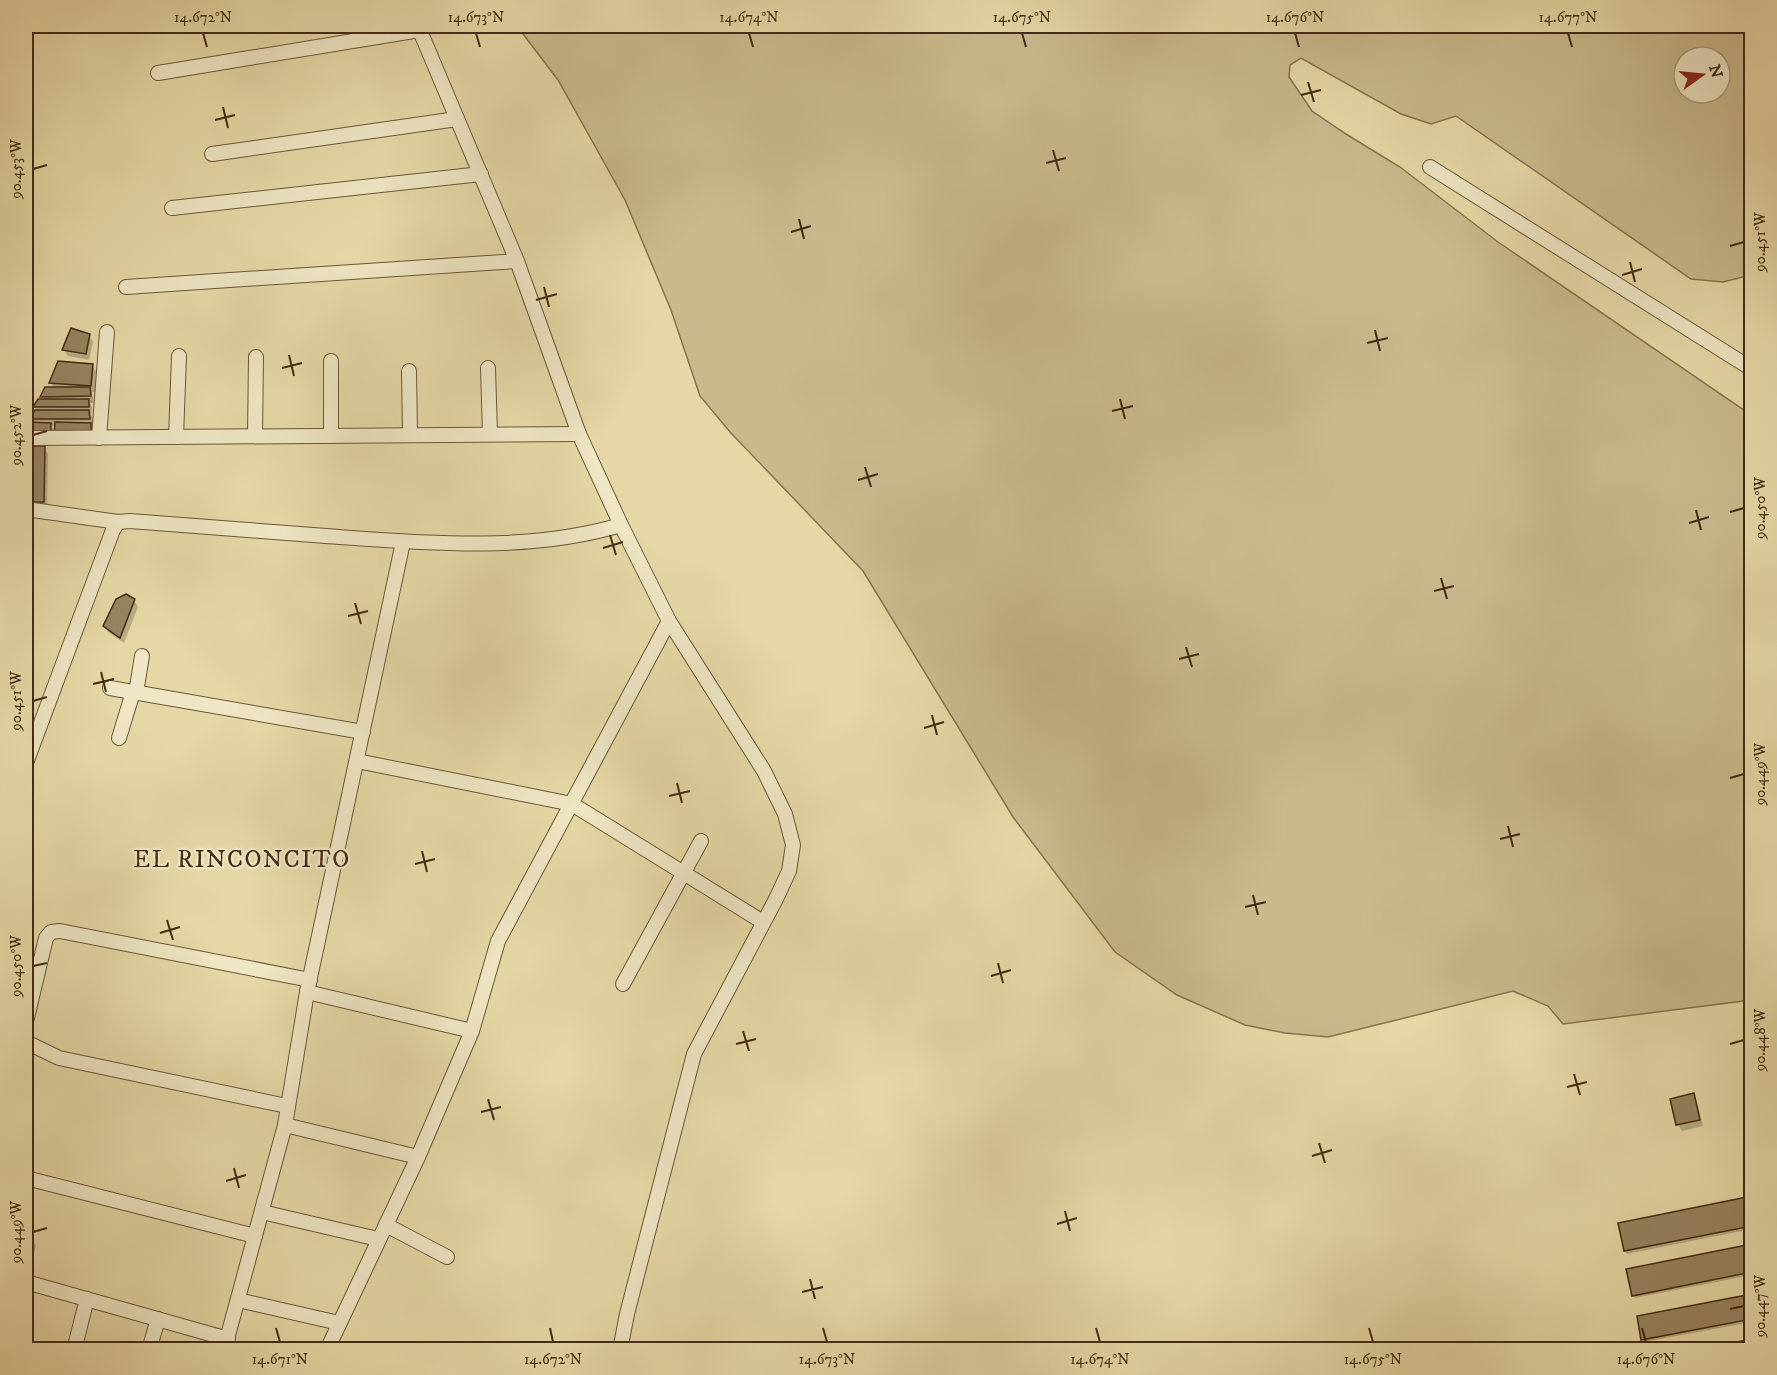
<svg xmlns="http://www.w3.org/2000/svg" width="1777" height="1375" font-family="'IM FELL DW Pica',serif">
<style>
.green{fill:#c9ba8d;stroke:#867252;stroke-width:1.5;fill-rule:evenodd}
.shadow{fill:#0003;fill-rule:evenodd}
.building{fill:#978460;stroke:#432a16;stroke-width:1.5}
.lines{fill:none;stroke-linecap:round;stroke-linejoin:round}
.street-casing{stroke:#6c563a;stroke-width:16}
.street{stroke:#eee6c4;stroke-width:14}
.ticks{fill:none;stroke:#432a16;stroke-width:2}
.labels{text-anchor:middle;dominant-baseline:central;stroke-width:4.5;stroke-linejoin:round;paint-order:stroke}
.neighbourhood-label{font-size:24px;letter-spacing:1.5px;fill:#432a16;stroke:#eee6c4}
.neatline{fill:none;stroke:#432a16;stroke-width:2}
.ticks-label{font-size:15px;text-anchor:middle;fill:#432a16}
</style>
<rect width="100%" height="100%" fill="#e5d8a5"/>
<filter id="stains"><feTurbulence type="fractalNoise" baseFrequency=".00333" numOctaves="4"/><feColorMatrix values="0 0 0 0 .2 0 0 0 0 .09 0 0 0 0 .02 0 0 0 .5 -.17"/></filter>
<radialGradient id="worn" r=".72"><stop offset=".6" stop-color="#630" stop-opacity="0"/><stop offset="1" stop-color="#630" stop-opacity=".3"/></radialGradient>
<!-- green -->
<path class="green" d="M517,26H1751V275L1723,282L1691,279L1456,116L1431,124L1401,114L1301,58L1290,65L1289,77L1312,111L1346,134L1400,167L1498,242L1751,415V1000L1563,1024L1548,1006L1513,991L1328,1037L1285,1033L1245,1025L1177,995L1115,952L1013,817L863,571L730,432L700,396L671,310L625,200L558,80ZM1684,57H1720V93H1684Z"/>
<!-- shadow -->
<g class="shadow">
<path d="M89,335L93,342L89,360L68,356L64,350Z"/>
<path d="M59,362L92,365L96,372L95,392H92L94,403H90L92,407V413H90L93,418V426H91L95,432L94,445L60,443L54,434V445H42L48,454L47,509H33L29,502L39,445L26,444V424H33L30,419L37,411L35,407L39,401H44L42,397L54,388L51,383ZM51,426H56V434L53,429Z"/>
<path d="M134,600L138,607L124,643L109,633L104,626Z"/>
<path d="M1693,1095L1697,1102L1703,1126L1682,1131L1678,1124Z"/>
<path d="M1752,1198V1229L1627,1254L1625,1251L1620,1224Z"/>
<path d="M26,1237L32,1239L36,1246L27,1278Z"/>
<path d="M1752,1246V1275L1635,1298L1633,1295Z"/>
<path d="M1752,1296V1322L1644,1342L1643,1339Z"/>
</g>
<!-- building -->
<g class="building">
<path d="M71,328L90,334L86,354L62,350Z"/>
<path d="M58,361L93,364L91,386L49,383Z"/>
<path d="M45,387H90L91,396L40,397Z"/>
<path d="M38,399H89V407H33Z"/>
<path d="M35,410H89L90,419H28Z"/>
<path d="M26,422L51,423V438H26Z"/>
<path d="M55,422L91,423V438L54,437Z"/>
<path d="M28,446H45L44,502H28Z"/>
<path d="M126,594L135,599L120,638L103,626L116,599Z"/>
<path d="M1694,1093L1700,1120L1676,1125L1670,1099Z"/>
<path d="M1752,1196V1226L1624,1251L1618,1223Z"/>
<path d="M26,1236L33,1238L26,1263Z"/>
<path d="M1752,1244V1272L1632,1296L1626,1269Z"/>
<path d="M1752,1294V1319L1641,1340L1637,1316Z"/>
<path d="M1752,1339V1350H1698Z"/>
<path d="M1618,1345L1619,1350H1603L1602,1347Z"/>
</g>
<g class="lines">
<!-- street casing -->
<g class="street-casing">
<g id="street">
<path d="M418,26L517,261L579,434L621,525L669,621L764,771L785,814L793,845L789,871L776,899L694,1054L627,1314L620,1350"/>
<path d="M158,73L420,30"/>
<path d="M212,154L457,119"/>
<path d="M1430,167L1752,369"/>
<path d="M172,208L481,174"/>
<path d="M126,287L517,261"/>
<path d="M488,368L490,434"/>
<path d="M409,371L410,435"/>
<path d="M255,436L256,357"/>
<path d="M331,436V361"/>
<path d="M176,437L179,356"/>
<path d="M99,438L107,332"/>
<path d="M26,440L34,438L579,434"/>
<path d="M26,509L118,522L130,521C195,526 261,531 326,536C423,543 526,553 621,525"/>
<path d="M110,688L363,732"/>
<path d="M136,693L142,656"/>
<path d="M119,738L133,692"/>
<path d="M357,761L572,804L763,922"/>
<path d="M26,763L113,530L118,522"/>
<path d="M623,984L701,841"/>
<path d="M307,992L472,1031"/>
<path d="M26,1022L46,938L51,932L60,931L310,980"/>
<path d="M26,1042L59,1058L287,1106"/>
<path d="M285,1125L418,1157"/>
<path d="M26,1178L255,1236"/>
<path d="M262,1212L378,1239"/>
<path d="M386,1225L447,1257"/>
<path d="M26,1282L228,1339"/>
<path d="M238,1300L339,1323"/>
<path d="M74,1350L87,1299"/>
<path d="M149,1350L158,1319"/>
<path d="M224,1350L285,1125L307,992L403,542"/>
<path d="M327,1350L418,1157L472,1031L498,941L669,621"/>
</g>
</g>
<!-- street -->
<use href="#street" class="street"/>
</g>
<!-- ticks -->
<path class="ticks" d="M203,33L207,47M476,33L480,47M749,33L753,47M1022,33L1026,47M1295,33L1299,47M1568,33L1572,47M1308,82L1314,102M1301,95L1321,90M223,107L228,128M215,120L235,115M1053,150L1059,171M1046,163L1066,158M33,169L47,165M799,219L804,239M791,232L811,226M1730,246L1744,242M1630,262L1635,282M1622,275L1642,269M544,287L549,307M536,300L557,294M1375,330L1380,351M1367,343L1388,338M289,355L294,376M282,368L302,363M1120,399L1125,419M1112,411L1133,406M33,435L47,431M865,467L871,487M858,480L878,474M1696,510L1701,530M1730,512L1744,508M1689,523L1709,517M610,535L616,555M603,548L623,542M1441,578L1447,599M1434,591L1454,586M355,603L361,624M348,616L368,611M1186,647L1192,667M1179,659L1199,654M101,672L106,692M93,684L114,679M33,701L47,697M932,715L937,735M924,728L944,722M1730,778L1744,774M677,783L682,803M669,796L690,791M1508,826L1513,847M1500,839L1520,834M422,851L427,872M415,864L435,859M1253,895L1258,915M1245,907L1266,902M167,920L173,940M160,933L180,927M998,963L1003,983M33,966L47,963M991,976L1011,970M743,1031L749,1051M736,1044L756,1039M1730,1044L1744,1040M1574,1074L1580,1095M1567,1087L1587,1082M488,1099L494,1120M481,1112L501,1107M1319,1143L1325,1163M1312,1156L1332,1150M234,1168L239,1188M226,1181L246,1175M1065,1211L1070,1231M1057,1224L1077,1218M33,1232L47,1228M810,1279L815,1299M802,1292L823,1287M1730,1309L1744,1306M276,1328L280,1342M550,1328L553,1342M823,1328L827,1342M1096,1328L1100,1342M1369,1328L1373,1342M1642,1328L1646,1342"/>
<g class="labels">
<!-- neighbourhood labels -->
<g class="neighbourhood-label">
<text x="242" y="860">EL RINCONCITO</text>
</g>
</g>
<!-- margin -->
<rect width="1777" height="1375" fill="none" stroke="#e5d8a5" stroke-width="66"/>
<!-- north arrow -->
<g transform="translate(1702 75) rotate(75)"><circle r="28" fill="#eee6c4" stroke="#aa9b7e" stroke-width="1.5"/>
<path d="M0-4.5L10 22L0 15L-10 22Z" fill="#8f2418"/>
<text y="-9" font-size="16" font-weight="bold" text-anchor="middle" fill="#432a16">N</text>
</g>
<rect x="33" y="33" width="1711" height="1309" class="neatline"/>
<g class="ticks-label">
<text x="203" y="22">14.672°N</text>
<text x="476" y="22">14.673°N</text>
<text x="749" y="22">14.674°N</text>
<text x="1022" y="22">14.675°N</text>
<text x="1295" y="22">14.676°N</text>
<text x="1568" y="22">14.677°N</text>
<text transform="translate(16 169) rotate(-90)" y="5">90.453°W</text>
<text transform="translate(1760 242) rotate(-90)" y="5">90.451°W</text>
<text transform="translate(16 435) rotate(-90)" y="5">90.452°W</text>
<text transform="translate(1760 508) rotate(-90)" y="5">90.450°W</text>
<text transform="translate(16 701) rotate(-90)" y="5">90.451°W</text>
<text transform="translate(1760 774) rotate(-90)" y="5">90.449°W</text>
<text transform="translate(16 966) rotate(-90)" y="5">90.450°W</text>
<text transform="translate(1760 1040) rotate(-90)" y="5">90.448°W</text>
<text transform="translate(16 1232) rotate(-90)" y="5">90.449°W</text>
<text transform="translate(1760 1306) rotate(-90)" y="5">90.447°W</text>
<text x="280" y="1364">14.671°N</text>
<text x="553" y="1364">14.672°N</text>
<text x="827" y="1364">14.673°N</text>
<text x="1100" y="1364">14.674°N</text>
<text x="1373" y="1364">14.675°N</text>
<text x="1646" y="1364">14.676°N</text>
</g>
<rect width="100%" height="100%" filter="url(#stains)"/>
<rect width="100%" height="100%" fill="url(#worn)"/>
</svg>
